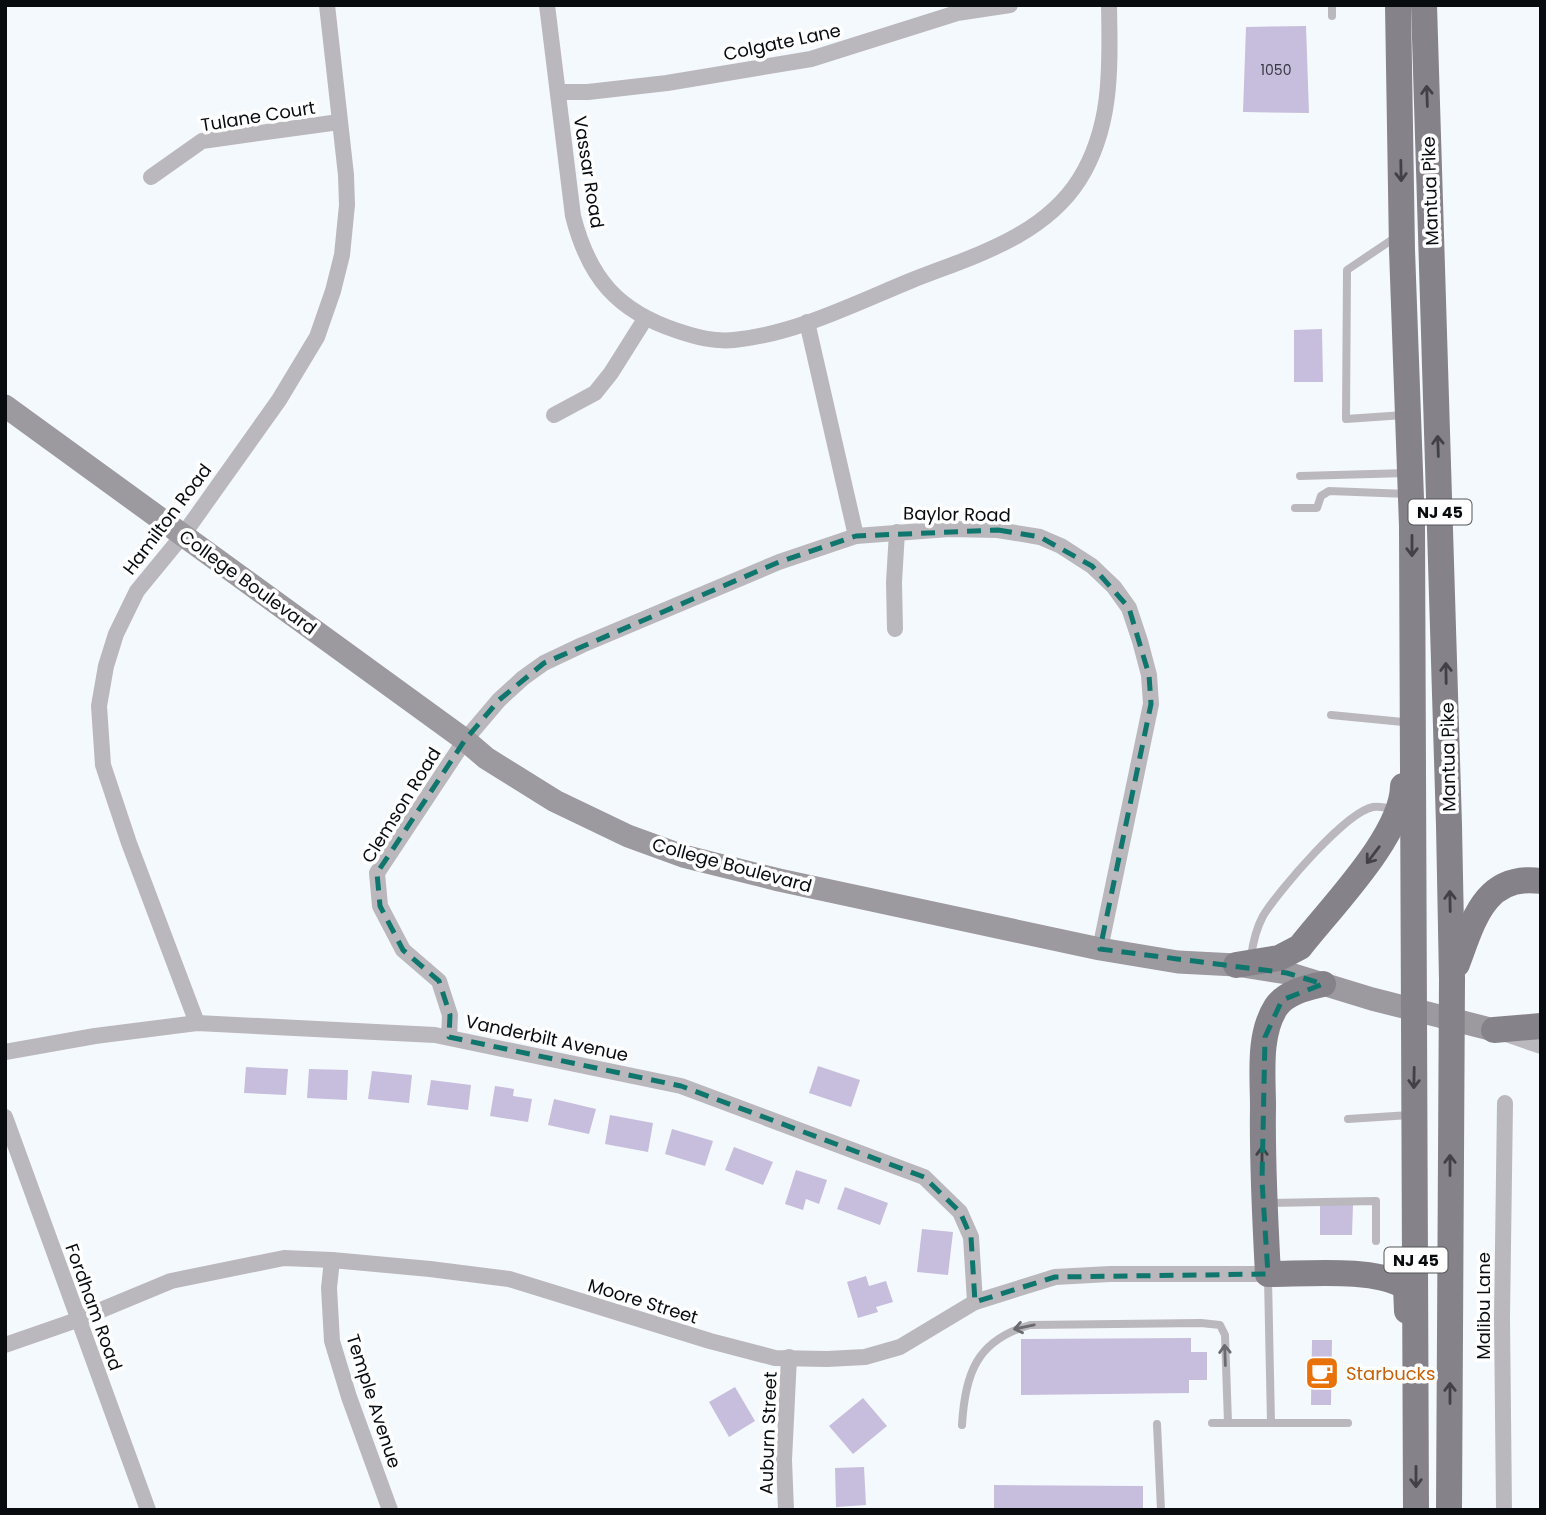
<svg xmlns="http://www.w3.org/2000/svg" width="1546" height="1515" font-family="Poppins,sans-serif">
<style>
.building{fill:#c7bddd}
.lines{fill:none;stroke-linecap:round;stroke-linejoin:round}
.lane{stroke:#bab8bc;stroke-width:8}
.street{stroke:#bab8bc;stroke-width:16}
.secondary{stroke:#9c999f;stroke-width:23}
.primary{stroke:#86828a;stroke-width:26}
.oneway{stroke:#414146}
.oneway2{stroke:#6a6b6e}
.marked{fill:none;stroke:#0f766e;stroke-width:5;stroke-dasharray:14 9;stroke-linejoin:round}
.labels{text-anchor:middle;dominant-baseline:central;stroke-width:7;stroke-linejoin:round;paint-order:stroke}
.number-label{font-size:14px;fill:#383842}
.shield{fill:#fff;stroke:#535557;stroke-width:2}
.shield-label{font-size:16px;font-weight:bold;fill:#090c0f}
.street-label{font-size:18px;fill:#090c0f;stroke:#fff}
.food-label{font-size:18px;fill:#c56008;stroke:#fff;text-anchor:start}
</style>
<rect width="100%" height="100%" fill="#f4f9fe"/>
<!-- building -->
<g class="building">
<path d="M1306,26L1309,113L1243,112L1246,27Z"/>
<path d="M1322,329L1323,382H1294V330Z"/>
<path d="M818,1066L860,1080L851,1107L809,1093Z"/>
<path d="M246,1067L288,1069L286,1095L244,1093Z"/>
<path d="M309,1069L348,1070L347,1100L307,1098Z"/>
<path d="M372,1071L412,1075L409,1103L368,1099Z"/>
<path d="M431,1080L471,1085L468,1110L427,1105Z"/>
<path d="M495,1086L514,1089L513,1096L532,1099L528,1122L490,1116Z"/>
<path d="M554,1099L596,1109L589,1134L548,1125Z"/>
<path d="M610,1115L653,1123L648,1152L605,1144Z"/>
<path d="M672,1129L713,1141L705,1166L665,1154Z"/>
<path d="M734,1147L773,1162L763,1185L725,1170Z"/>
<path d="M796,1170L827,1180L819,1204L806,1199L803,1210L785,1204Z"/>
<path d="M845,1187L888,1203L880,1225L837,1209Z"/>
<path d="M1320,1205H1353L1352,1235H1320Z"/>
<path d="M922,1229L953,1232L948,1275L917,1272Z"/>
<path d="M866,1276L869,1286L886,1281L893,1302L876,1307L878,1312L858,1318L847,1282Z"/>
<path d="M1191,1338V1352H1207V1380H1189V1393L1021,1395V1339Z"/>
<path d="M1312,1340H1332L1331,1405H1311Z"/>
<path d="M735,1387L755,1421L729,1437L709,1402Z"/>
<path d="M863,1398L887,1426L853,1454L829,1426Z"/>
<path d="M864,1467L866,1505L836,1507L835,1468Z"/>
<path d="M994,1485L1143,1486V1510H994Z"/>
</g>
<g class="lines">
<!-- lane -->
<g class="lane">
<path d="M1332,16V5"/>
<path d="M1396,237L1347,270L1346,419L1404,415"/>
<path d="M1300,476L1407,473"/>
<path d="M1295,508H1317L1321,496L1329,491L1408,494"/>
<path d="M1331,715L1403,722"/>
<path d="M1251,957C1253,942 1256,929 1263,916C1279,890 1346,812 1373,807C1381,806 1388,808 1395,810"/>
<path d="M1348,1119L1410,1115"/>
<path d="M1267,1203L1376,1201V1241"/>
<path d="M1212,1423H1271L1268,1278"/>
<path d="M1271,1423H1348"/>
<path d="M1157,1424L1161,1510"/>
<path d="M962,1425C965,1373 977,1340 1030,1325L1201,1323L1220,1325L1225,1335L1228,1423"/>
</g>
<!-- street -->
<g class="street">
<path d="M547,5L573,216C589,278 617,311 678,331C696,337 714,342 734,340C795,334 854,304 910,281C970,257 1042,238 1079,180C1113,126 1110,66 1109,5"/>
<path d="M558,92H588L667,83L811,59L957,13L1010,5"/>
<path d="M151,177L202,141L339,122"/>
<path d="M807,322L856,536"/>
<path d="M554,415L595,393L611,373L645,319"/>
<path d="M895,629L894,582L897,532"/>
<path d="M197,1023L129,843L103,765L99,706L106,666L116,634L137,591L183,535L279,400L317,337L333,291L342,255L347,205L346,175L327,5"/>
<path d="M1506,1034L1541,1046"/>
<path d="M449,1037L450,1015L439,981L403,950L380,906L377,873L465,740L499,700L523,678L544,663L582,645L779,562L856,536L949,529L998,530L1040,537L1061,546L1092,566L1114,587L1129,608L1140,641L1149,675L1151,704L1100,949"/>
<path d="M5,1052L95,1036L197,1023L435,1035L681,1086L924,1177L960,1212L971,1237L975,1302"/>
<path d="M5,1117L148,1510"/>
<path d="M332,1260L329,1288L332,1341L349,1397L390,1510"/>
<path d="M5,1345L77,1320L171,1281L284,1258L332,1260L430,1269L509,1279L710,1341L775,1358L827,1359L865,1357L900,1347L975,1302L1055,1277L1110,1274H1268"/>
<path d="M786,1510L784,1460L789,1357"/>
<path d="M1504,1510L1502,1318L1505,1103"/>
</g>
<!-- secondary -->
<path class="secondary" d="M5,406L465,740L486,758L555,801L628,836L683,856L779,880L1100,949L1178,962L1236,965L1287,973L1372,999L1494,1030"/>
<!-- primary -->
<g class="primary">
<path d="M1398,5L1402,250L1412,526L1416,1510"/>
<path d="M1424,5L1449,825L1452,979L1449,1510"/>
<path d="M1457,964C1473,922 1484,873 1541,881"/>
<path d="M1236,965L1279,958L1300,947C1331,907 1402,836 1403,786"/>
<path d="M1323,984C1307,988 1286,992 1276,1007C1258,1035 1263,1075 1263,1107C1262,1163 1265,1218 1268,1274C1305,1274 1376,1267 1406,1287L1407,1311"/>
<path d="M1494,1030L1541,1026"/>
</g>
</g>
<!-- one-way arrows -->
<defs><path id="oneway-shaft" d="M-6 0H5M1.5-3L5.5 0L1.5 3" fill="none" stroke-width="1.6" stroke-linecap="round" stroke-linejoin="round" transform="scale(1.75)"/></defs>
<g class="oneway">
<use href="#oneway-shaft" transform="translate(1427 96) rotate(-92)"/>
<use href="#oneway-shaft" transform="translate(1401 171) rotate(89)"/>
<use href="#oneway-shaft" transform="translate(1438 446) rotate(-92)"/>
<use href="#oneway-shaft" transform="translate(1412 546) rotate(90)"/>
<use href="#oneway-shaft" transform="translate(1446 673) rotate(-91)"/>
<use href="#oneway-shaft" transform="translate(1373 855) rotate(127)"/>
<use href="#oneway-shaft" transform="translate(1450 901) rotate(-91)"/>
<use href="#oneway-shaft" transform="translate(1414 1078) rotate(91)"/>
<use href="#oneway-shaft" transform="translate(1262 1157) rotate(-90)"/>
<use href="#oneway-shaft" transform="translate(1450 1165) rotate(-90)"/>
<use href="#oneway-shaft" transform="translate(1450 1393) rotate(-90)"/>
<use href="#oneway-shaft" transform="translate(1416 1477) rotate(90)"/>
</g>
<g class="oneway2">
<use href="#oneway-shaft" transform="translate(1024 1327) rotate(168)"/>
<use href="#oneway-shaft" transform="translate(1225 1355) rotate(-92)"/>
</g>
<!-- marked area -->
<path class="marked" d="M998,530L1040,537L1092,566L1129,608L1149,675L1151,704L1100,949L1287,973L1323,984L1282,1000L1265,1037L1262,1181L1268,1274L1055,1277L975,1302L971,1237L960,1212L924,1177L681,1086L449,1037L450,1015L439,981L403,950L380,906L377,873L465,740L499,700L544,663L779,562L856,536Z"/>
<!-- icons -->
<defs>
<g id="cafe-square" transform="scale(1.75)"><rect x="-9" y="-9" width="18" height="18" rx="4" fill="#e8710a" stroke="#fff"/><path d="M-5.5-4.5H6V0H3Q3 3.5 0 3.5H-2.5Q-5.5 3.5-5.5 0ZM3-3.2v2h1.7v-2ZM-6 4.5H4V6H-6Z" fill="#fff"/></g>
</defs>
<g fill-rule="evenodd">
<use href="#cafe-square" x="1322" y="1373"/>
</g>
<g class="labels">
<!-- number labels -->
<g class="number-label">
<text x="1276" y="70">1050</text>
</g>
<!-- shield labels -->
<g class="shield">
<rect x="1408.5" y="499.5" width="63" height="25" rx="5"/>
<rect x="1384.5" y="1247.5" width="63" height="25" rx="5"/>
</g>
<g class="shield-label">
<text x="1440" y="512">NJ 45</text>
<text x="1416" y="1260">NJ 45</text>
</g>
<!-- street labels -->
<g class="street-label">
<text transform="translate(782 42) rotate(-12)">Colgate Lane</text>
<text transform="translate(258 116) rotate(-9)">Tulane Court</text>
<text transform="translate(589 172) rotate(81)">Vassar Road</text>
<text transform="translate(1430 191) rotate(-92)">Mantua Pike</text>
<text transform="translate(957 514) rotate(1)">Baylor Road</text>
<text transform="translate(167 519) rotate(-53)">Hamilton Road</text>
<text transform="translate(248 582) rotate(36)">College Boulevard</text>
<text transform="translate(1448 757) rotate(-91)">Mantua Pike</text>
<text transform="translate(401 805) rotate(-58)">Clemson Road</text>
<text transform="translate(732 865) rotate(15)">College Boulevard</text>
<text transform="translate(547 1038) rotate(12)">Vanderbilt Avenue</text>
<text transform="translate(643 1301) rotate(17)">Moore Street</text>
<text transform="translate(1483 1306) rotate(-90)">Malibu Lane</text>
<text transform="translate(94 1307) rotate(70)">Fordham Road</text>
<text transform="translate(374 1401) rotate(72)">Temple Avenue</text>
<text transform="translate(768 1433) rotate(-88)">Auburn Street</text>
</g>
<!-- food labels -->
<g class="food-label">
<text x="1346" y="1373">Starbucks</text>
</g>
</g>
<!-- border -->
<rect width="1546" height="1515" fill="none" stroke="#090c0f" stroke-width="14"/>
</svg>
